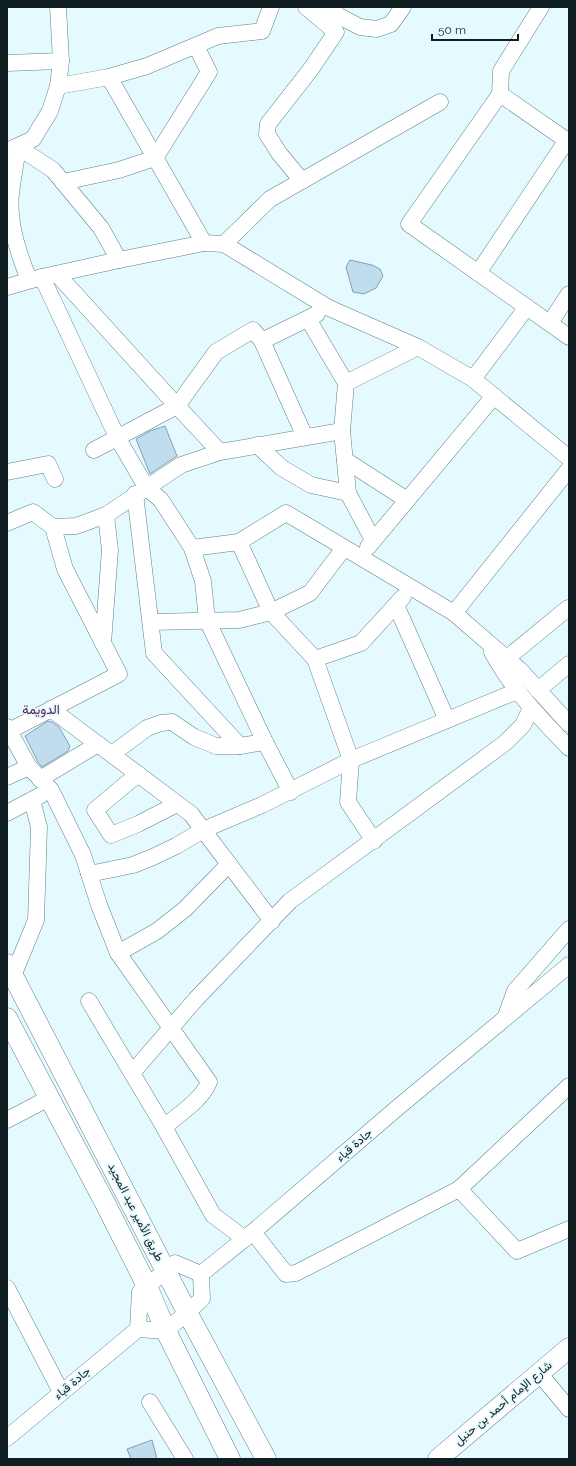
<svg xmlns="http://www.w3.org/2000/svg" width="576" height="1466" font-family="Raleway,Vazirmatn,sans-serif">
<style>
.building{fill:#c0ddef;stroke:#849fb0}
.lines{fill:none;stroke-linecap:round;stroke-linejoin:round}
.minor-casing{stroke:#5f8087;stroke-width:17}
.major-casing{stroke:#5f8087;stroke-width:21}
.minor{stroke:#fff;stroke-width:16}
.major{stroke:#fff;stroke-width:20}
.labels{text-anchor:middle;dominant-baseline:central;stroke-width:3.5;stroke-linejoin:round;paint-order:stroke}
.street-label{font-size:12px;fill:#111e21;stroke:#e4faff}
.neighbourhood-label{font-size:13px;fill:#542251;stroke:#e4faff}
</style>
<rect width="100%" height="100%" fill="#e4faff"/>
<!-- building -->
<g class="building">
<path d="M350,260L372,265L380,269L383,276L376,288L364,294L353,292L346,267Z"/>
<path d="M165,426L177,456L150,474L136,439L150,431Z"/>
<path d="M48,721L52,722L59,727L70,746L68,751L42,767L38,762L25,736Z"/>
<path d="M152,1440L157,1459H131L127,1449Z"/>
</g>
<g class="lines">
<!-- minor casing -->
<g class="minor-casing">
<g id="minor">
<path d="M327,7L339,16L360,27L377,29L391,24L403,7"/>
<path d="M541,7L501,71L500,94L569,142"/>
<path d="M7,63L61,61"/>
<path d="M109,77L204,243"/>
<path d="M58,86L109,77L147,66L218,36L262,31L271,7"/>
<path d="M500,94L409,224L569,337"/>
<path d="M9,150L33,139L50,111L58,86L61,61L58,7"/>
<path d="M302,181L279,153L267,134L268,124L311,69L336,32L306,7"/>
<path d="M63,182L119,170L155,158L209,72L196,46"/>
<path d="M224,244L270,199L440,102"/>
<path d="M478,273L567,140"/>
<path d="M57,274L177,406L220,452"/>
<path d="M42,277L117,437L146,487L161,500L192,548L203,581L207,620L265,742L291,792"/>
<path d="M29,280C18,252 8,223 11,193C13,177 16,162 18,147L53,170L101,228L119,260"/>
<path d="M7,287L42,277L119,260L204,243L224,244L329,308L418,347L473,379L569,458"/>
<path d="M308,319L346,383L342,431L348,493L373,540"/>
<path d="M550,323L569,294"/>
<path d="M262,341L317,314"/>
<path d="M473,379L527,307"/>
<path d="M346,383L418,347"/>
<path d="M257,445L282,468L311,485L348,493"/>
<path d="M94,450L177,406L216,352L253,330L262,341L305,437"/>
<path d="M345,460L407,500"/>
<path d="M7,472L48,464L55,479"/>
<path d="M135,494L154,653L240,746L265,742"/>
<path d="M7,523L33,512L53,527L76,526L106,515L181,465L220,452L342,431"/>
<path d="M239,542L271,612L315,659L351,760L348,802L374,841"/>
<path d="M368,547L494,396"/>
<path d="M192,548L239,542L286,513L454,613L520,670L569,724"/>
<path d="M396,605L447,720"/>
<path d="M454,613L569,469"/>
<path d="M151,622L239,620L271,612L310,593L344,548"/>
<path d="M103,643L110,550L106,515"/>
<path d="M492,652C512,689 540,718 569,748"/>
<path d="M315,659L361,643L403,597"/>
<path d="M506,659L568,608"/>
<path d="M538,690L569,664"/>
<path d="M51,709L191,814L272,921"/>
<path d="M7,727L29,767L51,790L83,855L99,905L118,953L209,1082C201,1101 179,1114 164,1127"/>
<path d="M9,731L119,674L65,569L53,527"/>
<path d="M112,754L147,728L161,723L172,722L194,737L216,746H240"/>
<path d="M138,774L95,810L111,835L138,824L177,804"/>
<path d="M7,777L29,767"/>
<path d="M40,779L98,744"/>
<path d="M7,813L41,795"/>
<path d="M89,874L133,865L153,857L176,846L203,830L262,805L351,760L517,691"/>
<path d="M118,953L157,931L185,909L229,864"/>
<path d="M13,976L36,920L39,827L32,800"/>
<path d="M89,1001L164,1127L213,1215L245,1239"/>
<path d="M506,1016L515,991L569,929"/>
<path d="M132,1073L196,999L290,901L505,743L523,725L531,708"/>
<path d="M7,1120L49,1098"/>
<path d="M459,1189L517,1251L569,1229"/>
<path d="M253,1232L286,1274L296,1273L459,1189L569,1086"/>
<path d="M201,1274L253,1232L396,1109L569,965"/>
<path d="M7,1288L61,1392"/>
<path d="M138,1329L140,1292L175,1263L201,1274"/>
<path d="M539,1373L569,1409"/>
<path d="M150,1402L185,1459"/>
<path d="M7,1438L138,1329L166,1331L202,1299L201,1274"/>
</g>
</g>
<!-- major casing -->
<g class="major-casing">
<g id="major">
<path d="M7,964L187,1312L266,1459"/>
<path d="M7,1018L105,1203L147,1286L166,1331L230,1459"/>
<path d="M438,1459L569,1348"/>
</g>
</g>
<!-- minor -->
<use href="#minor" class="minor"/>
<!-- major -->
<use href="#major" class="major"/>
</g>
<g class="labels">
<!-- street labels -->
<g class="street-label">
<text transform="translate(354 1145) rotate(-41)">جادة قباء</text>
<text transform="translate(136 1212) rotate(63)">طريق الأمير عبد المجيد</text>
<text transform="translate(72 1383) rotate(-40)">جادة قباء</text>
<text transform="translate(503 1403) rotate(-40)">شارع الإمام أحمد بن حنبل</text>
</g>
<!-- neighbourhood labels -->
<g class="neighbourhood-label">
<text x="41" y="709">الدويمة</text>
</g>
</g>
<!-- border -->
<rect width="576" height="1466" fill="none" stroke="#111e21" stroke-width="16"/>
<!-- scale -->
<path d="M432 34v6h86v-6" fill="none" stroke="#111e21" stroke-width="2"/>
<text x="438" y="34" font-size="12" fill="#111e21" stroke="#e4faff" stroke-width="3" paint-order="stroke">50 m</text>
</svg>
